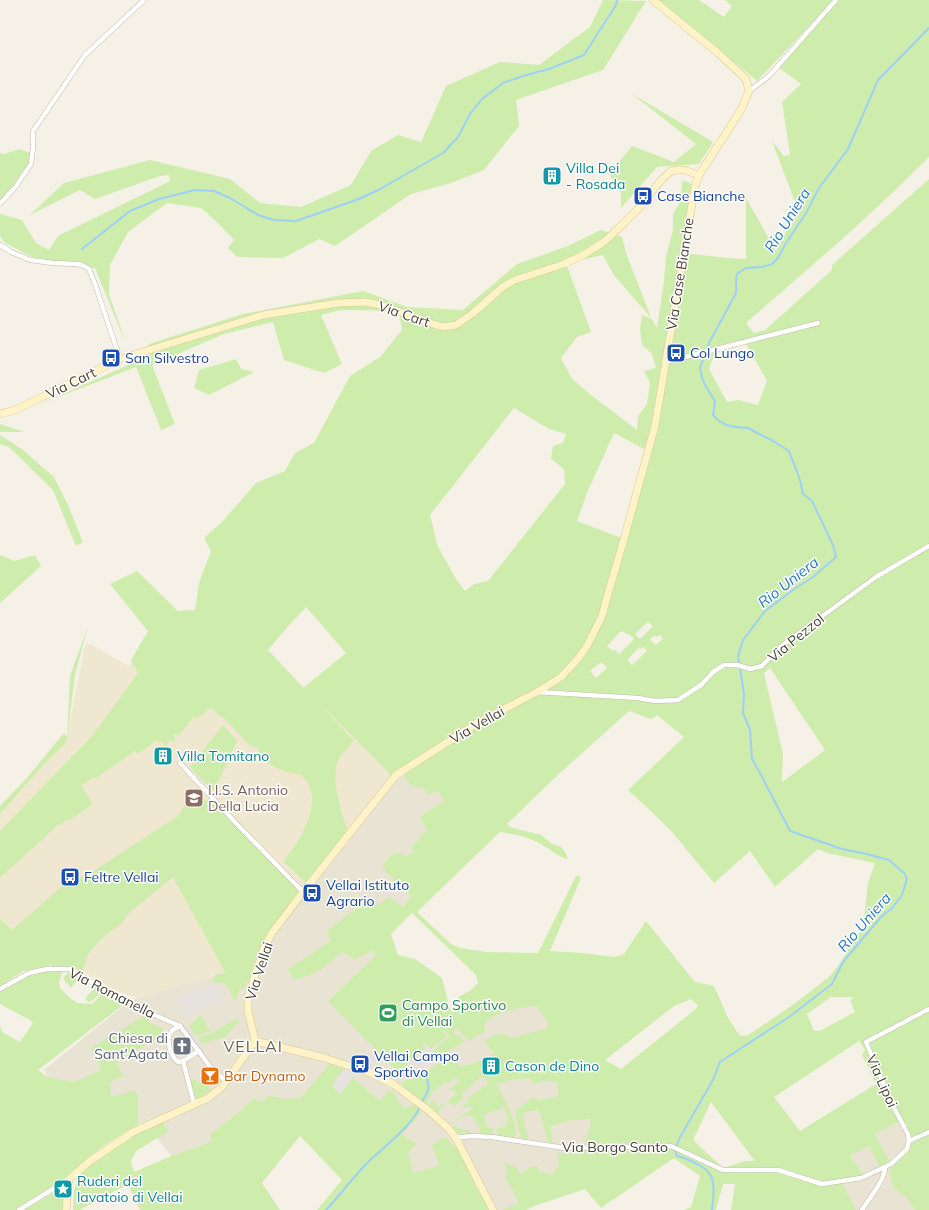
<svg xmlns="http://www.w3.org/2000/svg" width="929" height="1210" font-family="Mulish,sans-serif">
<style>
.residential{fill:#e9e3d4}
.education{fill:#efe7d0}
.green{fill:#ceedac;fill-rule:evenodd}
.parking{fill:#e6e3df}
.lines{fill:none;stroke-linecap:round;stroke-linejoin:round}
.stream{stroke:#9ed0f7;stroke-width:2}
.street-casing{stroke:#c1b9a8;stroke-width:5.5}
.secondary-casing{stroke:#d9c893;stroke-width:8}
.street{stroke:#fff;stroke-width:4.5}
.secondary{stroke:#fff3c7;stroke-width:7}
.labels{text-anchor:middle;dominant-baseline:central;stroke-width:3;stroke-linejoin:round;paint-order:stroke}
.culture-label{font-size:14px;fill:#0d838f;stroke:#fff;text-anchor:start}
.transit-label{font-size:14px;fill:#164399;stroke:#fff;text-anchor:start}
.street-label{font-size:14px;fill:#494135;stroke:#fff}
.education-label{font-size:14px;fill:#785e54;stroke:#fff;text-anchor:start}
.leisure-label{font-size:14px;fill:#27864d;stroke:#fff;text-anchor:start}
.worship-label{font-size:14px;fill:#5b616d;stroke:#fff;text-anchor:end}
.food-label{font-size:14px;fill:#c56008;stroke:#fff;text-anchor:start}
.water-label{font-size:15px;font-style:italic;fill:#2479be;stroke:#fff}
.quarter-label{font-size:16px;letter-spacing:1px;fill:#6c604b;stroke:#fff}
</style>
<rect width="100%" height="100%" fill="#f5f1e7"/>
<!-- residential -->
<g class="residential">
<path d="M408,767L457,795L413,896L403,907L359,936L448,1025L542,993L602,1133L520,1203L508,1210H483L419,1185L354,1119L180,1167L157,1138L117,1106L56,1094L44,1070L127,1003L186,975L303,892Z"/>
<path d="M901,1121L911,1145L889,1172L893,1187L907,1198L915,1210H855L838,1182L865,1176L850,1156L869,1146L880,1169L891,1164L875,1134Z"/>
</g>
<!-- education -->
<path class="education" d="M210,592L388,772L391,778L301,889L227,974L174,987L139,999L112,989L102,982L75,968L52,966L0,920V814L47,761L65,744L84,650L86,643L91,644L130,667L131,660L148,631L199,608Z"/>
<!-- green -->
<g class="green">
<path d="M603,0L646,1L603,70L516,100L519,126L484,170L451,183L411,194L335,246L319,239L283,258L237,257L228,248L234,240L217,222L201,208L167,203L128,232L110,265L109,294L126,344L95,268L32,257L5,243L0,236V214L22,220L36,243L49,250L58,236L170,181L169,175L160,176L95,199L80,190L30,215L64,183L150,160L230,179L260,203L301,207L351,185L371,151L398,135L421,142L446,86L500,62L539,65L590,27Z"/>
<path d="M659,0H699L724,17L732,6L725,0H834L757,81Z"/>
<path d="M836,0H929V157C871,216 808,269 746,323L754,333L765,330L832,270V265L929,179V1210H915L907,1198L893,1187L889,1171L911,1145L895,1105L893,1106L901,1121L875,1134L891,1164L880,1169L869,1146L850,1156L865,1176L841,1181L856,1210H731L735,1184H723L716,1210H684L691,1207L700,1176L674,1158L601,1208L585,1189L537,1205L526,1210H502L519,1203L505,1176L508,1174L504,1162H506L508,1165L516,1167L520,1174L530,1167L537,1166L540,1171L552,1175L559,1166L558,1153L582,1152L589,1132L590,1119L567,1121L550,1126L553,1144H548L542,1121L538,1110L528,1111L522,1114L528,1137V1142C526,1141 523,1140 522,1139C519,1135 515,1115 516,1110L527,1102L530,1098L536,1097L537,1100L556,1097L558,1094L557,1082L545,1081L533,1084L530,1078L510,1080L497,1084C503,1097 519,1124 515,1137L513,1139L497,1137V1129L508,1124L507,1115L504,1108L488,1113V1114L484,1115L487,1127L493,1128L492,1136H482L474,1117H471V1115L465,1116L450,1125L473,1108V1107H463V1106L468,1102L466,1099L488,1084L485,1078L482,1077L472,1084L473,1085L461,1093L464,1098L454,1106L451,1103L450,1104L447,1102L456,1094L453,1090L451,1091L449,1089L460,1082L457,1078L447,1084L446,1082H445L432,1093L426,1105L423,1102L426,1096L422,1101L401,1084L402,1082L424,1072L454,1056L458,1064L461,1067L486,1059L494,1053L484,1041C497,1035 499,1030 512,1038L548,1028L547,1021L537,1006C520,1007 494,1011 484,1025L486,1031L469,1041L456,1028L453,1031L465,1042L437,1057L432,1052L450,1036L443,1030L446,1027L442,1030L447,1036L431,1049L424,1042L422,1045L426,1048L407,1064L410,1071L399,1076L395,1069L328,1001L376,955L373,951L354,959L342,952C327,964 314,978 294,979L288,969L331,941L327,931L366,901L374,900L379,905L389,897L403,907L412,896L382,868L384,863L394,853H401L406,857L413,852L411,848L427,829L419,817L445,801L437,790L429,795L423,788L411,785L404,777L411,767L498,715L556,683L571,672L585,653L587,646L561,677L391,778L388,772L316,700L366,754L353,741C349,747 341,754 338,761C330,778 342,814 348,831L306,883L283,861C297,845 319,811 310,788C308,784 305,779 302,775C284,772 273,767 258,757L259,751L258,749L248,744L225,719L210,708L197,719L194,717L178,736L174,733L173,736L177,739L173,742L170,740L166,746L162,741L159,742L156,740C152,745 143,750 138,754L135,751L96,778L95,777L81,785L93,804L69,820L68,819L64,821L61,826L59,824L0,878V831L92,736L138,673L131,660L148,631L110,584L137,571L178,611L195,610L199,583L211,551L204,538L222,522L256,483L285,471L295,453L314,443L350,376L380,357L402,330L399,311L342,310L321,315L342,364L324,373L284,360L273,322L224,334L152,365L175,424L161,430L136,367L40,404L135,362L149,344L243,314L363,291L407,307L463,310L517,264L568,246L601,230L622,237L626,253L652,320L657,328L664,281L666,256L673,230V214L681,200L682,181L688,182L695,186L684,253L727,258L746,259V198L776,251L798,210L772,141L784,156L790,155L782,102L801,84L778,67ZM603,255L613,274L652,319L642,315L640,329L642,345L652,354L656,368L644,371L650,383L647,404L638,416L637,430L591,395L572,379L561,358L577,337L591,332L566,263ZM745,342L767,381L758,405L738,400L727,402L709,369L716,349ZM514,408L549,429L566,434L563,443L553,446L551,459L564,469L565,484L488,581L474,584L465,591L456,579L438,547L430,515ZM614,433L648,451L624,539L577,521L587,493ZM306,607L346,653L303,688L268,650L283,632ZM648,622L653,626L640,639L635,634ZM621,631L630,635L634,639L619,654L615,650L613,651L607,646ZM655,635L657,637L660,635L663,639L655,645L650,639ZM643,647L647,651L632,665L627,660L639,648L641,649ZM601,662L607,668L596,678L590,671ZM770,668L825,750L782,782L783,754L764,673ZM629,711L651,719L657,715L684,737L628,790L652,812L673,833L714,883L750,851L775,887L818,849L827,853L875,863L868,883L863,927L838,966L829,977L794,1004L747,1036L739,1035L727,1016L714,986L695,982L646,921L624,954L615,957L582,953L550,951L578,885L581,878L579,876H576L538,953L488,952L460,948L451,944L417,912L500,832C513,834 525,836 537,842C546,846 559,858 568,859L565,852L561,847L551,843L541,835L510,827L507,824L560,773ZM412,913L476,975L478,983L471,990L459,997L458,1003L453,1013L449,1006L442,978L415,959L398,955L391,934ZM831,997H855L850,1000L855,1012L820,1031H814L807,1014ZM691,999L698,1005L697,1008L621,1069L605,1060L674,1006ZM859,1041L865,1050L862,1055L876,1084L800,1131L774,1097ZM711,1102L754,1160L753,1161H745L723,1168L693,1140Z"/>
<path d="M632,94L713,142L699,164L657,167L621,208V193L609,174L632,146L674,162L696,144Z"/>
<path d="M20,149L30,153L29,164L0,203V153L4,154Z"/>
<path d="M236,359L241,369L254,372L209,395L194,388L199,370Z"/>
<path d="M0,424L24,432H0Z"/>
<path d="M0,435L23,450L54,477L67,503L83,542L76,546L53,490L9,447L0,444Z"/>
<path d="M0,555L14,561L35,555L41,566L0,603Z"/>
<path d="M88,626L75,675L67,738L65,744L47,761L0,814V806L26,779L64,733L67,737L70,676Z"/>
<path d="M223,725L237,741L214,792L190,767Z"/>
<path d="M196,789L206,801L209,798L299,890V894L256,966L253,967C251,976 248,982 243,990L242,988L239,990L237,999L234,1000L230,990L223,982L218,983L212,982L216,974H222L225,972L173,877L127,915L121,924L104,936L89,953L82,972L75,968L52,966L50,964L49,966L23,971L0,986V919L12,930L69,880L89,874L178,816Z"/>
<path d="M48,971H63L59,982L60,988L71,999L78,1003L92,1004L102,994L122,1003L123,1005L38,1070L47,1077L74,1082L101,1070L91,1048L147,1014L151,1015L148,1022L164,1029L162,1034L164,1035L116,1062L123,1076L110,1082L111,1097L135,1090L138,1096V1125L125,1132L102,1147L56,1185L15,1210H0V1025L2,1032L20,1042L33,1023L30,1020L0,1004V991L29,974Z"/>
<path d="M68,972L77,975L76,982L71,988L63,979Z"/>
<path d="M95,988L100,993L92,1001L88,1002L86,999V997Z"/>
<path d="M201,1015L210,1031L196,1036L189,1026Z"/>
<path d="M236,1019L239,1022L224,1038L206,1042L203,1045L197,1038L212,1033Z"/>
<path d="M329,1064L344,1069L332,1085L340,1094L353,1078L380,1101L388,1090L396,1095L397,1101L406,1108L415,1105L422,1111L415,1121L401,1134L417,1144L408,1152L413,1173L439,1166L432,1145L445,1137L459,1151L476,1188L490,1210H317L342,1180L300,1136L262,1183L280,1210H141L139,1208L128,1184L80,1210H73L74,1191L79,1174L91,1163L139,1131L162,1122L164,1126L169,1131L136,1151L131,1161L134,1172L174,1155L212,1142L210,1134L238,1113L255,1098L260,1103L268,1096L285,1099L301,1098Z"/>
<path d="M195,1079L198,1084L204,1082L211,1089L198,1099L196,1100L190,1081Z"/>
<path d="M432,1100L439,1107L444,1103L445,1104L436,1114L428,1107Z"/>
<path d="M455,1125L459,1129L462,1128L464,1131L469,1129L471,1134L459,1133L452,1127Z"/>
<path d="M58,1186L65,1190L63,1210H24L51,1194L54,1193Z"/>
</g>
<!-- parking -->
<g class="parking">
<path d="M218,984L223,1000L183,1019L177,995Z"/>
<path d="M188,1027L202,1045L199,1048L184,1030Z"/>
<path d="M426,1048L437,1059L411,1072L410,1071L407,1064Z"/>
<path d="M370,1054L385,1070L382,1075L356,1064L360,1055Z"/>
<path d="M344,1069L356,1074L340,1094L332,1085Z"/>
</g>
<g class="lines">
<!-- stream -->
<g class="stream">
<path d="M82,249L130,211L159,199L195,190L214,191L230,198L258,215L274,220L296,221L359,199L380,189L443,153L458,137L470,114L482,99L503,83L523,76L549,69L584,55L616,5L617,0"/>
<path d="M422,1102C429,1090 431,1088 425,1074"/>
<path d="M326,1210C340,1195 352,1179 366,1164C382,1148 413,1126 420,1106"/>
<path d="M712,1210C713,1202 715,1183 711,1176C707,1167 686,1158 677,1156L675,1151L679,1139L713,1080L720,1062L789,1017L832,984L843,962L880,918L893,907L902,895L907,879L905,874L889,860L867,854L842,849L790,831L760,773L752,759L750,730L743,713L744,694L738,656L743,640L765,611L793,590L813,577L836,557L833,545L812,501L803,494L800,480L789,451L773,441L748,428L736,427L726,425L718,420L713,415L715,401L705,385L702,378L700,368L709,343L736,293C737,286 735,280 737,274L746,268L762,267L772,264L778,258L786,243L806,213L819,188L848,149L878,80L929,28"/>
</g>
<!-- street casing -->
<g class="street-casing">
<g id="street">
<path d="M749,91L769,76L836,0"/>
<path d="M0,204L16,186L31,164L33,147V131L85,55L144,0"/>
<path d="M0,245L11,252L30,260L53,263L76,264L82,265L89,269L95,284L120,359"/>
<path d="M666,362L818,323"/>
<path d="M537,692L638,698L655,701L678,700L701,685L713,672L724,665H737L750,669L762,666L780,647L876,577L929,546"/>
<path d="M180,763L233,820L303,892"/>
<path d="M0,989L29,973L47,969H70L127,1003L180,1026"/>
<path d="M180,1026L211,1068L226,1081"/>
<path d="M180,1026C177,1027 173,1029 171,1032C165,1039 171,1057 178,1062L183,1061L199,1051"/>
<path d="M183,1061L194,1104"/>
<path d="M456,1138L470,1136L492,1137L565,1148L671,1146L723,1170H778L822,1184L861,1178L891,1164L907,1149L909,1141L908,1134L892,1104L866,1042L929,1009"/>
<path d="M909,1141L929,1132"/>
<path d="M19,1210L69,1179"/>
<path d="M862,1210C869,1198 885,1181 885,1167"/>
</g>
</g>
<!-- secondary casing -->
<g class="secondary-casing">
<g id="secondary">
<path d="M0,414L15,410L120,359L263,315L338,303L365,302L381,305L433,324L443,327L456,325L473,313L504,286L515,280L564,264L585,254L605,241L623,224L639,208L662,179L671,171L678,170H684L699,175"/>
<path d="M255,1041L321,1057L366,1071L393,1084L428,1110L447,1127L456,1138L493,1210"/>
<path d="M66,1210L69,1179L90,1161L133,1132L208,1098L222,1087L255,1041L248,1011V997L264,948L272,933L303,892L396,775L479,722L537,692L561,677L577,660L587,646L602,616L606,601L624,539L655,426L695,186L699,175L741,110L749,91L746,79L718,53L653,0"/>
</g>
</g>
<!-- street -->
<use href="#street" class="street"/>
<!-- secondary -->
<use href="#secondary" class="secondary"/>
</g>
<!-- icons -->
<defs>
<g id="building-square" transform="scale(1)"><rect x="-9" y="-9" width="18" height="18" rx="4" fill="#0f9aa8" stroke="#fff"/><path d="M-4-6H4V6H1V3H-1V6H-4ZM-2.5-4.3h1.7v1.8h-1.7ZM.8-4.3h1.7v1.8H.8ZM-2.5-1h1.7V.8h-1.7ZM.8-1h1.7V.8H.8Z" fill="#fff"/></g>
<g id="bus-square" transform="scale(1)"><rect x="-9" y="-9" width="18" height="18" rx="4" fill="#1a4fb4" stroke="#fff"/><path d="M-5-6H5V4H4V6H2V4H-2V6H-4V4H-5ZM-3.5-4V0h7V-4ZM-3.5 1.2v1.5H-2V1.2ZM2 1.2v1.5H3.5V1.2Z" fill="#fff"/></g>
<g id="school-square" transform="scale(1)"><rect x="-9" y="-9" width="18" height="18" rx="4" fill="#8d6e63" stroke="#fff"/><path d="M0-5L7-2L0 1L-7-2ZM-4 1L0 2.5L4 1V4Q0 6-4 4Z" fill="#fff"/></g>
<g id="stadium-square" transform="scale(1)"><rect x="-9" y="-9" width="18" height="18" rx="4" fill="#2e9e5b" stroke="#fff"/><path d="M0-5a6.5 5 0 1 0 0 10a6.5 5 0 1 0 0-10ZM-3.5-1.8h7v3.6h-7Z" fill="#fff"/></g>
<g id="church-square" transform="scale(1)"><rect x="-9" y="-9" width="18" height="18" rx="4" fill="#6b7280" stroke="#fff"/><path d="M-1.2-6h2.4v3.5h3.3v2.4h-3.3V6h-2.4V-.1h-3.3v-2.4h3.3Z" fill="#fff"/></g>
<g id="bar-square" transform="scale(1)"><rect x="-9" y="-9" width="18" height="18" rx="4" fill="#e8710a" stroke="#fff"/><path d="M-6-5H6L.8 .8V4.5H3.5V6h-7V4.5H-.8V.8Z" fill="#fff"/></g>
<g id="sight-square" transform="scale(1)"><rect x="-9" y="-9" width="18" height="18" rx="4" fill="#0f9aa8" stroke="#fff"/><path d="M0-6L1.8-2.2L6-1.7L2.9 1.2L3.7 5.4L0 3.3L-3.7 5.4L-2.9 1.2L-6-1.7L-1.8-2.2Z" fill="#fff"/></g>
</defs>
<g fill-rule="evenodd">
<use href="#building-square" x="552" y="176"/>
<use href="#bus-square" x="643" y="196"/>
<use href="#bus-square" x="676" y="353"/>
<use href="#bus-square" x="111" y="358"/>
<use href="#building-square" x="163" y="756"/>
<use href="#school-square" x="194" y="798"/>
<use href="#bus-square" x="70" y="877"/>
<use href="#bus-square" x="312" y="893"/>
<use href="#stadium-square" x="388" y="1013"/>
<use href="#church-square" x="182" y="1046"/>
<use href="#bus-square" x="360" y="1064"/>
<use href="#building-square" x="491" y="1066"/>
<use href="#bar-square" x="210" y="1076"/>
<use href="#sight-square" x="63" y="1189"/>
</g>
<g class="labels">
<!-- culture labels -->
<g class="culture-label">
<text x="566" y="168">Villa Dei<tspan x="566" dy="16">- Rosada</tspan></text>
<text x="177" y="756">Villa Tomitano</text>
<text x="505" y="1066">Cason de Dino</text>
<text x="77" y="1181">Ruderi del<tspan x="77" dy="16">lavatoio di Vellai</tspan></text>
</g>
<!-- transit labels -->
<g class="transit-label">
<text x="657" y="196">Case Bianche</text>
<text x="690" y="353">Col Lungo</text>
<text x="125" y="358">San Silvestro</text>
<text x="84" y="877">Feltre Vellai</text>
<text x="326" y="885">Vellai Istituto<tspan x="326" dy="16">Agrario</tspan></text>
<text x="374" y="1056">Vellai Campo<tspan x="374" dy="16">Sportivo</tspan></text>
</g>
<!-- street labels -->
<g class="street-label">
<text transform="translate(680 274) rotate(-81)">Via Case Bianche</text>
<text transform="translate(404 314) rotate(19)">Via Cart</text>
<text transform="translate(71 383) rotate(-26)">Via Cart</text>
<text transform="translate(796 638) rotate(-39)">Via Pezzol</text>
<text transform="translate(477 725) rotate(-30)">Via Vellai</text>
<text transform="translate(259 971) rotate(-72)">Via Vellai</text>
<text transform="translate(112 993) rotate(27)">Via Romanella</text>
<text transform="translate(882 1081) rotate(66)">Via Lipoi</text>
<text x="615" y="1147">Via Borgo Santo</text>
</g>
<!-- education labels -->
<g class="education-label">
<text x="208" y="790">I.I.S. Antonio<tspan x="208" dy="16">Della Lucia</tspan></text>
</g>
<!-- leisure labels -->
<g class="leisure-label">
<text x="402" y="1005">Campo Sportivo<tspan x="402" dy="16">di Vellai</tspan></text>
</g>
<!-- worship labels -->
<g class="worship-label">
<text x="168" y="1038">Chiesa di<tspan x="168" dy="16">Sant'Agata</tspan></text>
</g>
<!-- food labels -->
<g class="food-label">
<text x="224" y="1076">Bar Dynamo</text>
</g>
<!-- water labels -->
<g class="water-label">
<text transform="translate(787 220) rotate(-58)">Rio Uniera</text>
<text transform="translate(788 582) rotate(-38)">Rio Uniera</text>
<text transform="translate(864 922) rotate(-49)">Rio Uniera</text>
</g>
<!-- quarter labels -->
<g class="quarter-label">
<text x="253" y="1046">VELLAI</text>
</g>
</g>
</svg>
